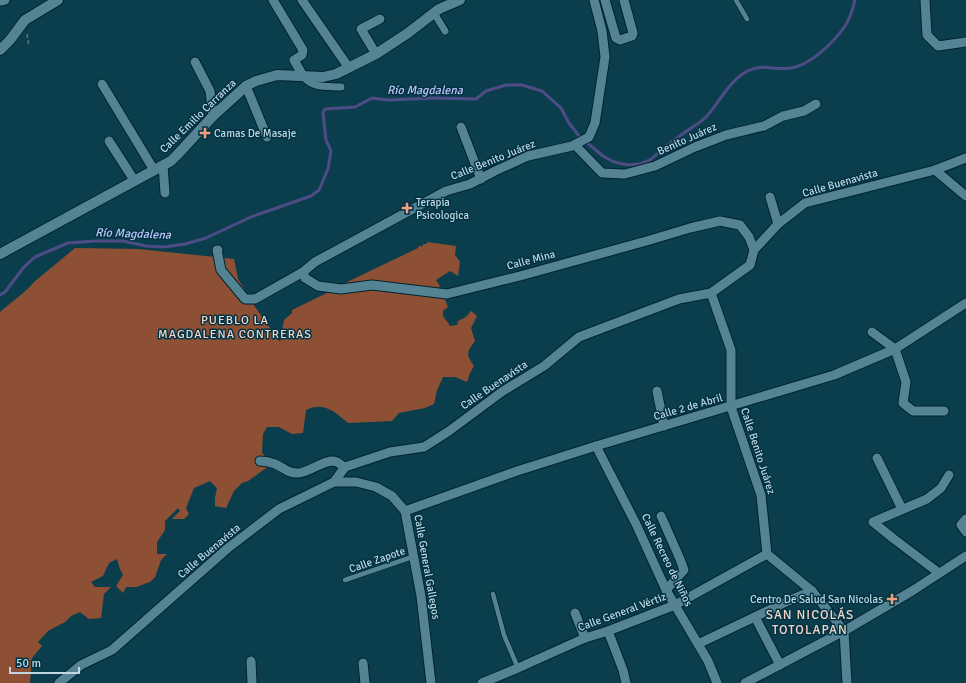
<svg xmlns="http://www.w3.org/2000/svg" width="966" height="683" font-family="Signika,sans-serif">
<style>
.forest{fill:#8e5035}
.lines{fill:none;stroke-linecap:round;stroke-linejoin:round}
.stream{stroke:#4e4c85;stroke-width:3}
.service-casing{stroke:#00232f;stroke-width:6}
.pedestrian-casing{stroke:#00232f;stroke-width:9}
.minor-casing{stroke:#00232f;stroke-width:11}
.tertiary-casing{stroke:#00232f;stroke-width:12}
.path{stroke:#517986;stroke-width:1.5;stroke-dasharray:4 2;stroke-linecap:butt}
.service{stroke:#548394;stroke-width:4.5}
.pedestrian{stroke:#548394;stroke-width:7}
.minor{stroke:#548394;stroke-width:9}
.tertiary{stroke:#548394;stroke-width:10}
.poi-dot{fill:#f2a07e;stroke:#003343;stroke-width:1.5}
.labels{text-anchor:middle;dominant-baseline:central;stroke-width:3;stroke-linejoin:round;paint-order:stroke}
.street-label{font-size:11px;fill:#c0d7e1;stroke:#003343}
.poi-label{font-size:11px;fill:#c0d7e1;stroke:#003343;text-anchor:start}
.water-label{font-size:12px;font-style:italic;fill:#c1c3f8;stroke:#003343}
.neighbourhood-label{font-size:12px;letter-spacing:1px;fill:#f4d4c7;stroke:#003343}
.quarter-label{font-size:13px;letter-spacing:1px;fill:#f4d4c7;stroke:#003343}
</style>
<rect width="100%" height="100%" fill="#0b3e4d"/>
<!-- forest -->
<path class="forest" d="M427,242L456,246L455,255L460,262L458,276L450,271L436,280L440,286L435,294L444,297L448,307L443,311V316L449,324V326L457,325L458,321L466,317L471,311L477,316L471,328L475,341C466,353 466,354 474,366L470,373L467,382L455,377H443L437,390L434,404L425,408L399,413L392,421L348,423C335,412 324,401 306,410L303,433L292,434L279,427H267L263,434L262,452L269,464L266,468L248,481L242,483L234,491L226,508L215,506V498L217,488L210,481L194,488L186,508L189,514L184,519H172L180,511L178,508L165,521V530L157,542V554H167L161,560L155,577L150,582L136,587H126L123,593L116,586L123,575L120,569L117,559L109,563L103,576L91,582L95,587H111L104,594L101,618L89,619L80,612L71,616L65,622L48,631L38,642L42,646L32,658L30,683H0V312C11,302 25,293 34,282L75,248L138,249L234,259L238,279L253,304L280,342L284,320L292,313V310L333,290L341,285L418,248L419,246H423V244H427Z"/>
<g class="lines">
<!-- stream -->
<path class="stream" d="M0,295L5,292L24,267L35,257L68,243L96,241H123L146,246L164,247L185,244L206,238L251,217L311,196L319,190L328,169L331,151L326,140L323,113L325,109L355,107L372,98L388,100L435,98L476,99L486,91L506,85H522L542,91L561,108L569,123L579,136L603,156L614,162L628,165L640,164L650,160C660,151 670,143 681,135C689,129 699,124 706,117C719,103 726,86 741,75C761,61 771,71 791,68C811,65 834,42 845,26C850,18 853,9 855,0"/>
<!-- service casing -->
<g class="service-casing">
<g id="service">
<path d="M736,0L747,19"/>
<path d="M345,580L415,556"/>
<path d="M493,594L504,635L518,668"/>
</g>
</g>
<!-- pedestrian casing -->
<g class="pedestrian-casing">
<g id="pedestrian">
<path d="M434,13L445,31"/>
<path d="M303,76C311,89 329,86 341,87"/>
</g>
</g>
<!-- minor casing -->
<g class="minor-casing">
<g id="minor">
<path d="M273,0L303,50L302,55L294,60L303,76"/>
<path d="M302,0L349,68"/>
<path d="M605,0L616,38L620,40L632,36L633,33L624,0"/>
<path d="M925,0L927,35L938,46L966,42"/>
<path d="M0,1L5,0"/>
<path d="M376,54L361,29L380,19"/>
<path d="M195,62L210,91L213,116"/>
<path d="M102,84L154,170"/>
<path d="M246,86L267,137"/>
<path d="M461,127L481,179"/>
<path d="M109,141L134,180"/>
<path d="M575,145L602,173L625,174L655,166L695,147L726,135L764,126L783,116L804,111L816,104"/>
<path d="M163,165L165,193"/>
<path d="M935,170L966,196"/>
<path d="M770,197L778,224"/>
<path d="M218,250H217L221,270L245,299H255L303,272L315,262L446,191L470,184L495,171L528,156L572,146L589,137L595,123L605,57L602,31L594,0"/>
<path d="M303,272L305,278L318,286L341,289L372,285L447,294L520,276L650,240L690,228L720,221L740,225L749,237L754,250"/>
<path d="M711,293L731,350V407L761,495L767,554L812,591L844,631L847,683"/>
<path d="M872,332L895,349L906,382L903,403L913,411H944"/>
<path d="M657,391L664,426"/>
<path d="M596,446L636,524L666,590L708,661L717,683"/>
<path d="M877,458L902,509"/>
<path d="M260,461C265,461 270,462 275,464C283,467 289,474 298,473C310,473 326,457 337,462C339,463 342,466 345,467"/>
<path d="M334,482H356L376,487L392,496L405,511L421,596L431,683"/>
<path d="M405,511L517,471L596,446L834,375L895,349L966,303"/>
<path d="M661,516L680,559L684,570L666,590"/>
<path d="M966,519L961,525L966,532"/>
<path d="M939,573L894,539L873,522L927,499L941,488L949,475"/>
<path d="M575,613L585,638"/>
<path d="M755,617L780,665"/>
<path d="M608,631L623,670L626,683"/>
<path d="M698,644L788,601L812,591"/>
<path d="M251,661L252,683"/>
<path d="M363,663L365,683"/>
<path d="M59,683L81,665L112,650L228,548L279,509L334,482L345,467L390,452L424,447L449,431L503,391L544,366L579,337L679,299L711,293L750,265L754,250L778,224L805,203L935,170L966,158"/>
<path d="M482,683L518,668L585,638L608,631L675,605L767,554"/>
<path d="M745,683L844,631L912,591L966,556"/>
</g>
</g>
<!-- tertiary casing -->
<g class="tertiary-casing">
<g id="tertiary">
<path d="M0,50L10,40L25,20L58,0"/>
<path d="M0,254L171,161L177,155L213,116L246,86L256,81L277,75L323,77L336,74L376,54L408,33L439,9L460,0"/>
</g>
</g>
<!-- path -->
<g class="path">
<path d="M27,34L29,46"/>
<path d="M220,90H228"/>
</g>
<!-- service -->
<use href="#service" class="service"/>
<!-- pedestrian -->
<use href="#pedestrian" class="pedestrian"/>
<!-- minor -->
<use href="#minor" class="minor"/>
<!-- tertiary -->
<use href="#tertiary" class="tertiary"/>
</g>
<!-- markers -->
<g class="poi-dot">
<path d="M203 127h4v4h4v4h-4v4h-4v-4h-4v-4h4z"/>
<path d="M405 202h4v4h4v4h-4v4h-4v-4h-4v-4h4z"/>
<path d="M890 593h4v4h4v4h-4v4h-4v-4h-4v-4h4z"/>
</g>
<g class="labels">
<!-- street labels -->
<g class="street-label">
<text transform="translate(198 116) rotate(-44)">Calle Emilio Carranza</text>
<text transform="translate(687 139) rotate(-24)">Benito Juárez</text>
<text transform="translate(493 160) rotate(-22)">Calle Benito Juárez</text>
<text transform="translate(840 183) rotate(-16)">Calle Buenavista</text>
<text transform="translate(531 260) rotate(-15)">Calle Mina</text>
<text transform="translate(494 385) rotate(-34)">Calle Buenavista</text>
<text transform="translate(688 407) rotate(-16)">Calle 2 de Abril</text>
<text transform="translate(758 451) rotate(72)">Calle Benito Juárez</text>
<text transform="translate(209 551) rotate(-40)">Calle Buenavista</text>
<text transform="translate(377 560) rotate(-19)">Calle Zapote</text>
<text transform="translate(667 560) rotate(64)">Calle Recreo de Niños</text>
<text transform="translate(427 567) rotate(80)">Calle General Gallegos</text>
<text transform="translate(622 612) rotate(-20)">Calle General Vértiz</text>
</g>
<!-- poi labels -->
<g class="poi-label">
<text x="214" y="133">Camas De Masaje</text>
<text x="416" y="202">Terapia<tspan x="416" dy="13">Psicologica</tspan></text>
<text x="883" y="599" text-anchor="end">Centro De Salud San Nicolas</text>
</g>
<!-- water labels -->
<g class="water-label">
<text x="425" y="90">Río Magdalena</text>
<text transform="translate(133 234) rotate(2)">Río Magdalena</text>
</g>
<!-- neighbourhood labels -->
<g class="neighbourhood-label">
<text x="235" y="320">PUEBLO LA<tspan x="235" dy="14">MAGDALENA CONTRERAS</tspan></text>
</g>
<!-- quarter labels -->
<g class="quarter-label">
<text x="810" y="615">SAN NICOLÁS<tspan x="810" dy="15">TOTOLAPAN</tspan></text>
</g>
</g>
<!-- scale -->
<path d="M10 667v6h69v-6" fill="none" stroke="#c0d7e1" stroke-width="2"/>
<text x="16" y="667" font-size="12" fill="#c0d7e1" stroke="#003343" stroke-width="3" paint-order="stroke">50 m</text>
</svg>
